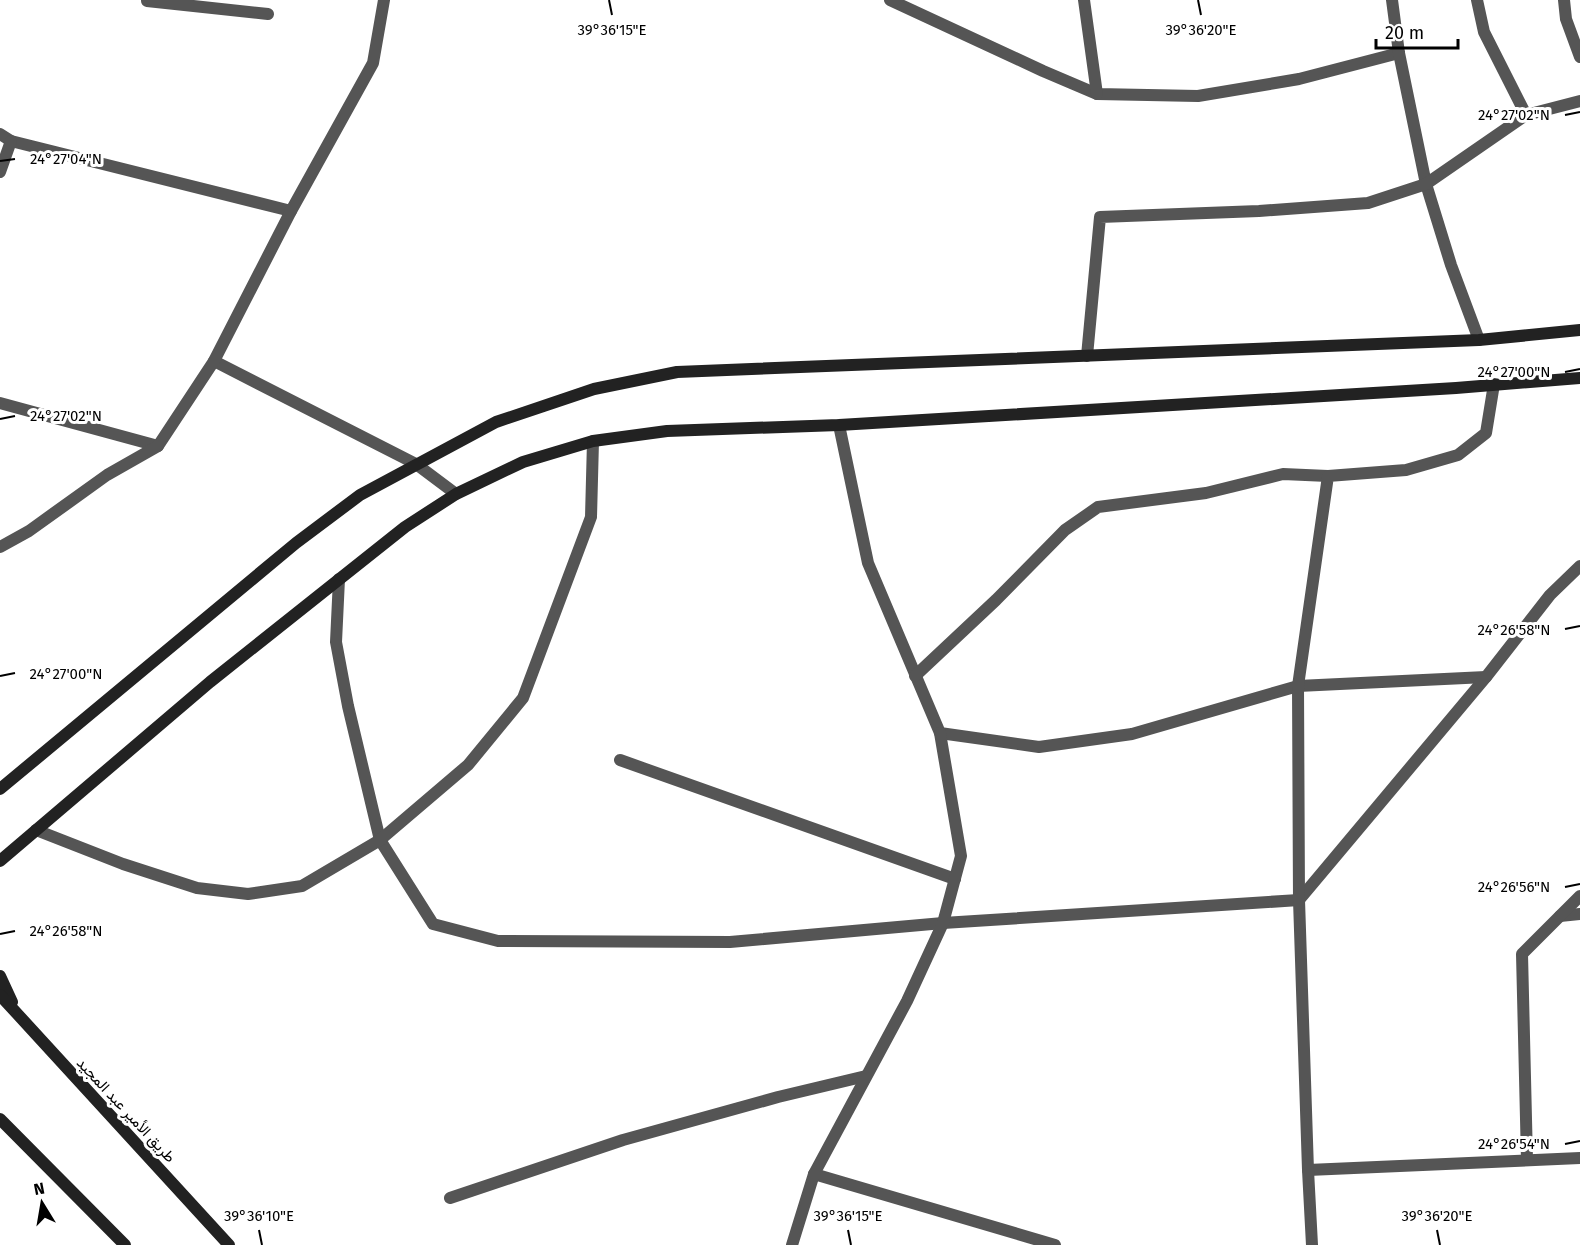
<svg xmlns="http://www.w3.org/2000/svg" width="1580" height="1245" font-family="'Fira Sans',Vazirmatn,sans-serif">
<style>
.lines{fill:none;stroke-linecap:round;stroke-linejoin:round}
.service{stroke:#555;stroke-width:12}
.minor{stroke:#555;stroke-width:12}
.secondary{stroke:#222;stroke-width:12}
.ticks{fill:none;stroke:#000;stroke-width:2}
.labels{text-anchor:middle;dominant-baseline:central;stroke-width:6;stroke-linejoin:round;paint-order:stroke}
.street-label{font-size:15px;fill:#000;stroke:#fff}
.ticks-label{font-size:15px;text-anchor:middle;fill:#000;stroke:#fff;stroke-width:6;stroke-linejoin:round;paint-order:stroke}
</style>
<rect width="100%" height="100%" fill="#fff"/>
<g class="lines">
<!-- service -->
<path class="service" d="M620,760L955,879"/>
<!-- minor -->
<g class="minor">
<path d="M147,0V1L268,14"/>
<path d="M890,0L1043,71L1097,94L1198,96L1299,79L1399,53"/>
<path d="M1084,0L1097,94"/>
<path d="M1392,0L1399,53L1426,184L1451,265L1479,340"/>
<path d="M1477,0L1484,32L1526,115"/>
<path d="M1564,0L1566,19L1580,57"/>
<path d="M0,134L11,141L291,211"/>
<path d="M0,172L11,141"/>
<path d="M1087,356L1100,217L1259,211L1368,203L1426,184L1526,115L1580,101"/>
<path d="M214,361L416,464L456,494"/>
<path d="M0,403L158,446"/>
<path d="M839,425L868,563L940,733L1039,747L1132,734L1298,686L1486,677"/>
<path d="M0,547L29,531L107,475L158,446L214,361L291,211L373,63L384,0"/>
<path d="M339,579L336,642L348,706L380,840L433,924L498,941L730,942L943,923L1299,900L1486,677L1550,595L1580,566"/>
<path d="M915,676L996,600L1065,530L1098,507L1206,493L1283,474L1328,476"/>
<path d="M36,830L123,864L197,888L248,894L302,886L380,840L468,765L523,698L591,517L593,441"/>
<path d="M1560,916L1580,914"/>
<path d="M1527,1160L1522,954L1580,896"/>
<path d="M1308,1170L1580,1158"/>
<path d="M814,1174L1055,1245"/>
<path d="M450,1198L623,1140L778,1097L866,1076"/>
<path d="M792,1245L814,1174L907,1001L943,923L961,856L940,733"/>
<path d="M1312,1245L1308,1170L1299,900L1298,686L1328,476L1406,470L1458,455L1486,433L1494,384"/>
</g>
<!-- secondary -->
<g class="secondary">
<path d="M0,789L296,543L360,495L496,422L594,389L677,372L1479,340L1580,330"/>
<path d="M0,861L210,682L405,527L456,494L523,462L593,441L667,431L839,425L1456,388L1580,378"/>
<path d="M0,976L12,1002"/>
<path d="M0,995L229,1245"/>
<path d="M0,1119L125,1245"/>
</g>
</g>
<!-- ticks -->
<path class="ticks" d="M609,0L612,15M1198,0L1201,15M1565,115L1580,112M0,161L15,159M1565,372L1580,369M0,419L15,416M1565,629L1580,626M0,676L15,673M1565,887L1580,884M0,934L15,931M1565,1144L1580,1141M259,1230L262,1245M848,1230L851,1245M1437,1230L1440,1245"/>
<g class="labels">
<!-- street labels -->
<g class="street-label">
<text transform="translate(126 1110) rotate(47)">طريق الأمير عبد المجيد</text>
</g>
</g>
<g class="ticks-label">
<text x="612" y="35">39°36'15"E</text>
<text x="1201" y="35">39°36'20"E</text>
<text x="1514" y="120">24°27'02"N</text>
<text x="66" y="164">24°27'04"N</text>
<text x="1514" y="377">24°27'00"N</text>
<text x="66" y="421">24°27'02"N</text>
<text x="1514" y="635">24°26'58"N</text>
<text x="66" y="679">24°27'00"N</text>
<text x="1514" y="892">24°26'56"N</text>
<text x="66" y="936">24°26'58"N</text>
<text x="1514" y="1149">24°26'54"N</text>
<text x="259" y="1221">39°36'10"E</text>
<text x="848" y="1221">39°36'15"E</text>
<text x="1437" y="1221">39°36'20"E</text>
</g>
<!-- north arrow -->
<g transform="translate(42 1203) rotate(349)" stroke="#ffffff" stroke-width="4.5" paint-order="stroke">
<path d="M0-4.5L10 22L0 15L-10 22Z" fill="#000000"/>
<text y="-9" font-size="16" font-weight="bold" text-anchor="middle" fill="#000000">N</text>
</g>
<!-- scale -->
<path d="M1376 39v9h82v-9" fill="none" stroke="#000000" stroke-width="3"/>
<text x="1385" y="39" font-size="18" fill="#000000" stroke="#ffffff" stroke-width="4.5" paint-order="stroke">20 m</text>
</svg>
